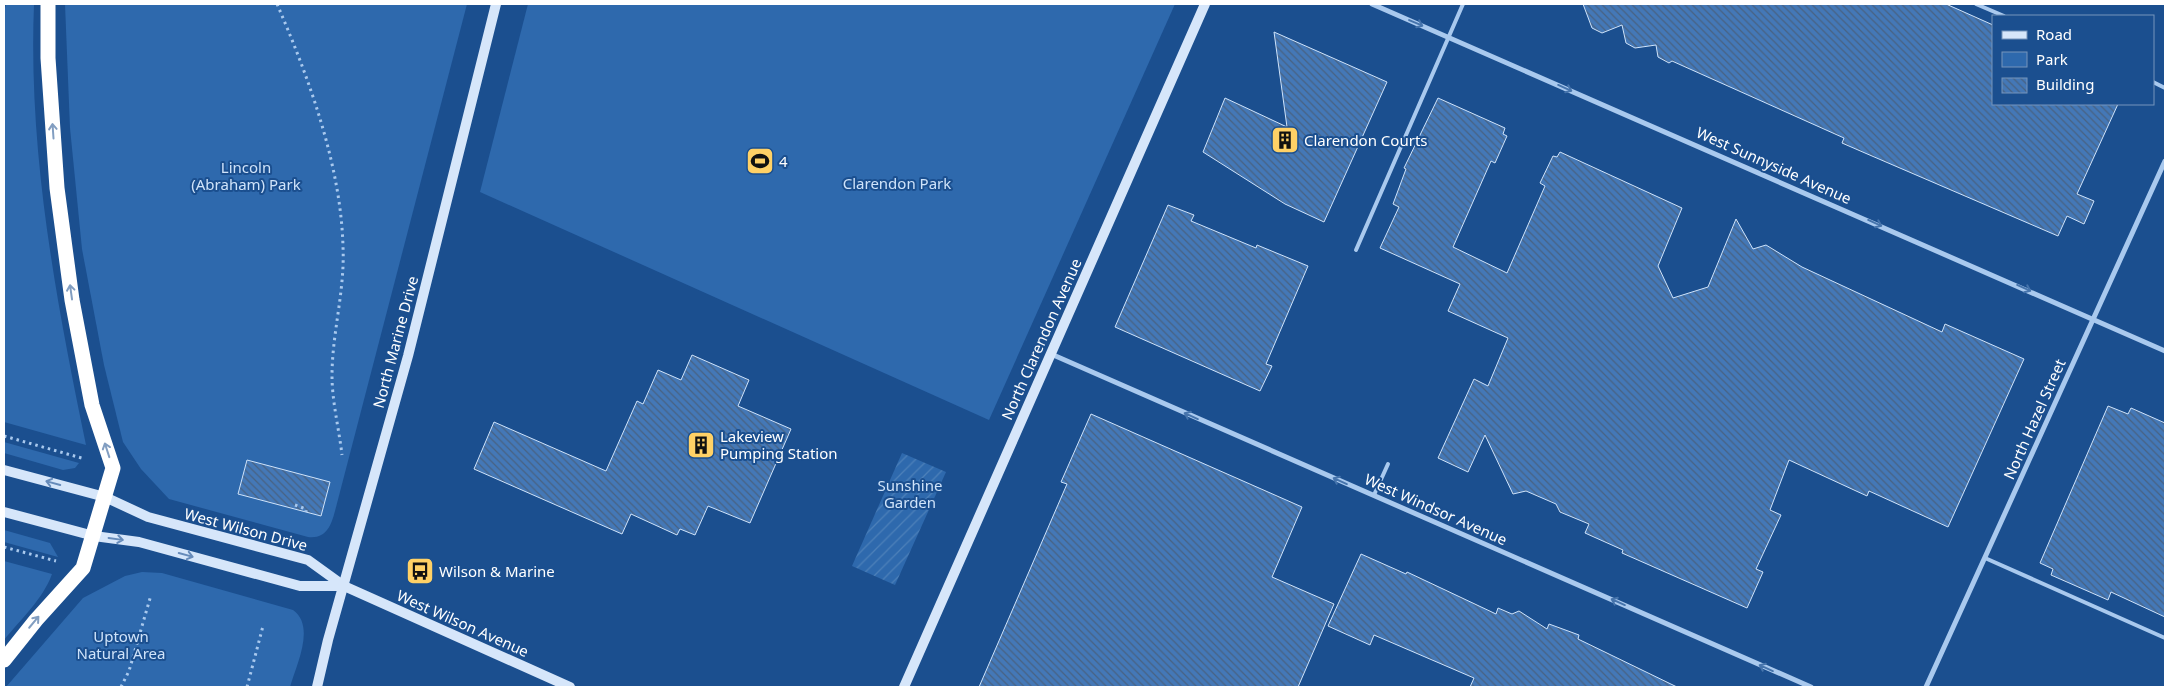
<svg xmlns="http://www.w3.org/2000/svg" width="2169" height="691" font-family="'Noto Sans',sans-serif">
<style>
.green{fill:#2e69ad}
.garden{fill:url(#garden-furrows)}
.building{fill:url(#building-back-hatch);stroke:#cfe3fa}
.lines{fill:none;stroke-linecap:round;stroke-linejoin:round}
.path{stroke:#a9c9ee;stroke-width:3;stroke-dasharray:2.5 4;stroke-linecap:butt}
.lane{stroke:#a9c9ee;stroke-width:4}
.street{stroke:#a9c9ee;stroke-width:5}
.secondary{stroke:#d6e6fa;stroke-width:10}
.highway{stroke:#fff;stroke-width:15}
.oneway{stroke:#4674ac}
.oneway2{stroke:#829ec1}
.oneway3{stroke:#668bba}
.labels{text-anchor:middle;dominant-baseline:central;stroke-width:4;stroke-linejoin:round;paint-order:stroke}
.poi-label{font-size:15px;fill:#fff;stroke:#1b4f8f;text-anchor:start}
.street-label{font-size:15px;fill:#fff;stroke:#1b4f8f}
.park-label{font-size:15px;fill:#cfe3fa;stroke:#1b4f8f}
</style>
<defs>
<pattern id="garden-furrows" width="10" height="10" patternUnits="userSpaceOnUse" patternTransform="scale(1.25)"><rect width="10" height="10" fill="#2e69ad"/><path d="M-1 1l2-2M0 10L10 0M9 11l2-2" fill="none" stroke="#4d80b9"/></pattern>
<pattern id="building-back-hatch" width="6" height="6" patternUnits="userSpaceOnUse" patternTransform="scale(1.25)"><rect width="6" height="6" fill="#4478b7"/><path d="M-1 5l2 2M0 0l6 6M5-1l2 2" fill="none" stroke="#486282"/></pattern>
</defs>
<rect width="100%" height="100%" fill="#1b4f8f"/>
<!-- green -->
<g class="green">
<path d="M6,4H34C28,152 56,300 86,445L4,422V13Z"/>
<path d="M65,4H467L335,511C331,526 326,539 308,537L169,499L141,469L123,442L104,365L82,249L70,128Z"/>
<path d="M528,4H1175L989,420L480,192Z"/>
<path d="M4,442L79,463L75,468L63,470L4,453Z"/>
<path d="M4,530L50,543L58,557L4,542Z"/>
<path d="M4,561L52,574C43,599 21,619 4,640Z"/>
<path d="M142,572L162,573L293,610C316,626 296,666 290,687H6L83,598L125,576Z"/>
</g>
<!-- garden -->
<path class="garden" d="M902,453L946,472L895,585L852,566Z"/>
<!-- building -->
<g class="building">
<path d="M1583,4H1946L1993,25V104H2118L2077,194L2094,201L2084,224L2067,216L2058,236L1865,153L1842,143L1844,138L1672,61L1669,63L1658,57L1656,45L1635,48L1626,43L1622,25L1602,33L1592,28Z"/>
<path d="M1274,32L1387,82L1324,222L1285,204L1203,152L1225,98L1287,127Z"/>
<path d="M1438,98L1505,128L1503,134L1507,136L1495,163L1491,161L1453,247L1507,273L1545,186L1540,183L1553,156L1557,157L1560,152L1682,208L1658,266L1673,298L1708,287L1736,219L1753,249L1766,245L1802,267L1942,332L1945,324L2024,359L1948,527L1869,491L1867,496L1789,460L1770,510L1781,515L1756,569L1763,572L1747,608L1622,553L1623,550L1585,533L1589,524L1560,512L1556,504L1526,491L1513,494L1485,435L1468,472L1438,458L1474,379L1488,386L1508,338L1448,311L1460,284L1380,248L1399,207L1393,204L1406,169L1404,168Z"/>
<path d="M1168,205L1194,215L1191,221L1256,248L1257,245L1308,266L1266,364L1272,366L1260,391L1115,327Z"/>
<path d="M692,355L749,380L738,406L791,429L750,523L708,506L695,535L680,529L677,535L631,514L622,534L474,469L494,422L606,471L637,401L643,404L658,370L681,380Z"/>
<path d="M2108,406L2128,414L2131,408L2165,423V617L2111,592L2108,600L2051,575L2053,569L2040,563Z"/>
<path d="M1091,414L1302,507L1272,577L1334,604L1298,687H979L1067,484L1061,482Z"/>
<path d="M247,460L330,482L321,516L238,494Z"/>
<path d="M1361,554L1406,574L1407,572L1496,614L1498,608L1512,614L1519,611L1547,629L1549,624L1579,635L1578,639L1677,687H1470L1474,678L1374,635L1370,645L1328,626Z"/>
</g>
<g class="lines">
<!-- path -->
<g class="path">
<path d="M277,4C309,78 341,166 343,247C345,291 332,333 332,376C332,401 339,429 342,455"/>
<path d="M4,436L85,459"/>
<path d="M295,505L306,509V512"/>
<path d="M4,547L56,561"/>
<path d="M121,687L129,671L151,595"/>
<path d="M247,687L263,626"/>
</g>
<!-- lane -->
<g class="lane">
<path d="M1976,4L2004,16"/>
<path d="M2153,82L2165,88"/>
<path d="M1356,250L1463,4"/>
<path d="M1374,495L1388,464"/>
<path d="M1985,558L2165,638"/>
</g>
<!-- street -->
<g class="street">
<path d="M1372,4L2165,351"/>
<path d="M1051,354L1811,687"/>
<path d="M1926,687L2165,161"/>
</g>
<!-- secondary -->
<g class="secondary">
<path d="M4,470L105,497L148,517L308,560L344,586L570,687"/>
<path d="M4,512L94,536L139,542L300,586H344"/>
<path d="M317,687L328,640L408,356L496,4"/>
<path d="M904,687L1205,4"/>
</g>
<!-- highway -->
<path class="highway" d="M4,660L36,620L83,568L113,468L92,405L72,300L57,188L48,58V4"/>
</g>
<!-- one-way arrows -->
<defs><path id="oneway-shaft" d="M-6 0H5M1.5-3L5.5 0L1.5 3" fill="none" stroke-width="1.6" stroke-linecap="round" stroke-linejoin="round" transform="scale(1.25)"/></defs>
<g class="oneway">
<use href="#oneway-shaft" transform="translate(1416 23) rotate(23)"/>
<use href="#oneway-shaft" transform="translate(1565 88) rotate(24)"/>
<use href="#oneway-shaft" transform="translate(1875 223) rotate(24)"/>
<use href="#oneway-shaft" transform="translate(2024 288) rotate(24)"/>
<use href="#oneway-shaft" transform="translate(1191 416) rotate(-156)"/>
<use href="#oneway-shaft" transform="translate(1340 481) rotate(-156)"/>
<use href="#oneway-shaft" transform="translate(1618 602) rotate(-156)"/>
<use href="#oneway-shaft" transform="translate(1766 668) rotate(-156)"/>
</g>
<g class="oneway2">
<use href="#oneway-shaft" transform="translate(53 131) rotate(-94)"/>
<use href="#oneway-shaft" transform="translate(71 292) rotate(-98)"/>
<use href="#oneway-shaft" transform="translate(107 450) rotate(-108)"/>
<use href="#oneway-shaft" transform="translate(34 622) rotate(-50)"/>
</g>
<g class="oneway3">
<use href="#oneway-shaft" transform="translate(53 483) rotate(-165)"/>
<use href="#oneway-shaft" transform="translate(116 539) rotate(8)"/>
<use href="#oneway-shaft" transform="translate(186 555) rotate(15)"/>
</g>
<!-- icons -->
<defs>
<g id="building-square" transform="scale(1.4375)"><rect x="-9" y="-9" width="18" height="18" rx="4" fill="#ffd166" stroke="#1b4f8f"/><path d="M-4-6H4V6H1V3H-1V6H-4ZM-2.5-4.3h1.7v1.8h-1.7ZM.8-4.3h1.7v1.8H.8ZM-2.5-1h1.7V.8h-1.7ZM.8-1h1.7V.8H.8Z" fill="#111"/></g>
<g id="stadium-square" transform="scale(1.4375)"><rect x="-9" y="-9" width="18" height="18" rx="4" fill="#ffd166" stroke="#1b4f8f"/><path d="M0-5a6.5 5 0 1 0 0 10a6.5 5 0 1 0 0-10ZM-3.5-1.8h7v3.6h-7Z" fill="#111"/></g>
<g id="bus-square" transform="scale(1.4375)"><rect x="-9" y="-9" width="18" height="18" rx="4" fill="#ffd166" stroke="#1b4f8f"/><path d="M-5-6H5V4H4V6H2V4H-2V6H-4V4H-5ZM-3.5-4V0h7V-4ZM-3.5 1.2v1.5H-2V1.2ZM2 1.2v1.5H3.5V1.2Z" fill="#111"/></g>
</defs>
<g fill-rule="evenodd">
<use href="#building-square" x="1285" y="140"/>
<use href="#stadium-square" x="760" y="161"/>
<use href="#building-square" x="701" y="445"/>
<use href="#bus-square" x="420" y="571"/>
</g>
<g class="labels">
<!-- poi labels -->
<g class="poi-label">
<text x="1304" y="140">Clarendon Courts</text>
<text x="779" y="161">4</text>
<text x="720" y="436">Lakeview<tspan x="720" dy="17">Pumping Station</tspan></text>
<text x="439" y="571">Wilson &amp; Marine</text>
</g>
<!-- street labels -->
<g class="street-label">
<text transform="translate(1774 165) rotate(24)">West Sunnyside Avenue</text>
<text transform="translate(1041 339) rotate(-66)">North Clarendon Avenue</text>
<text transform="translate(395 342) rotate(-75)">North Marine Drive</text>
<text transform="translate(2034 419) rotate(-66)">North Hazel Street</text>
<text transform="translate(1436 509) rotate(24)">West Windsor Avenue</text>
<text transform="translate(246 529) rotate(15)">West Wilson Drive</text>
<text transform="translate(463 623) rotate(24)">West Wilson Avenue</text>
</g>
<!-- park labels -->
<g class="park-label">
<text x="246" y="167">Lincoln<tspan x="246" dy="17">(Abraham) Park</tspan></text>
<text x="897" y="183">Clarendon Park</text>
<text x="910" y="485">Sunshine<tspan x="910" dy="17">Garden</tspan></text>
<text x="121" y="636">Uptown<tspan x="121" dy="17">Natural Area</tspan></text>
</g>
</g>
<!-- border -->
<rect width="2169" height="691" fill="none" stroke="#ffffff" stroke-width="10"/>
<!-- legend -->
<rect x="1992" y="15" width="162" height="90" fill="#1b4f8f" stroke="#7695bc"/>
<rect x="2002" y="31" width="25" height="8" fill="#d6e6fa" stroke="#7695bc"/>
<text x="2036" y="40" font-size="15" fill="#ffffff">Road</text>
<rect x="2002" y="52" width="25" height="15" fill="#2e69ad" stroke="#7695bc"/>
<text x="2036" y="65" font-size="15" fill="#ffffff">Park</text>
<rect x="2002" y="78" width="25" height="15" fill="url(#building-back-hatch)" stroke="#7695bc"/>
<text x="2036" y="90" font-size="15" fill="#ffffff">Building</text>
</svg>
